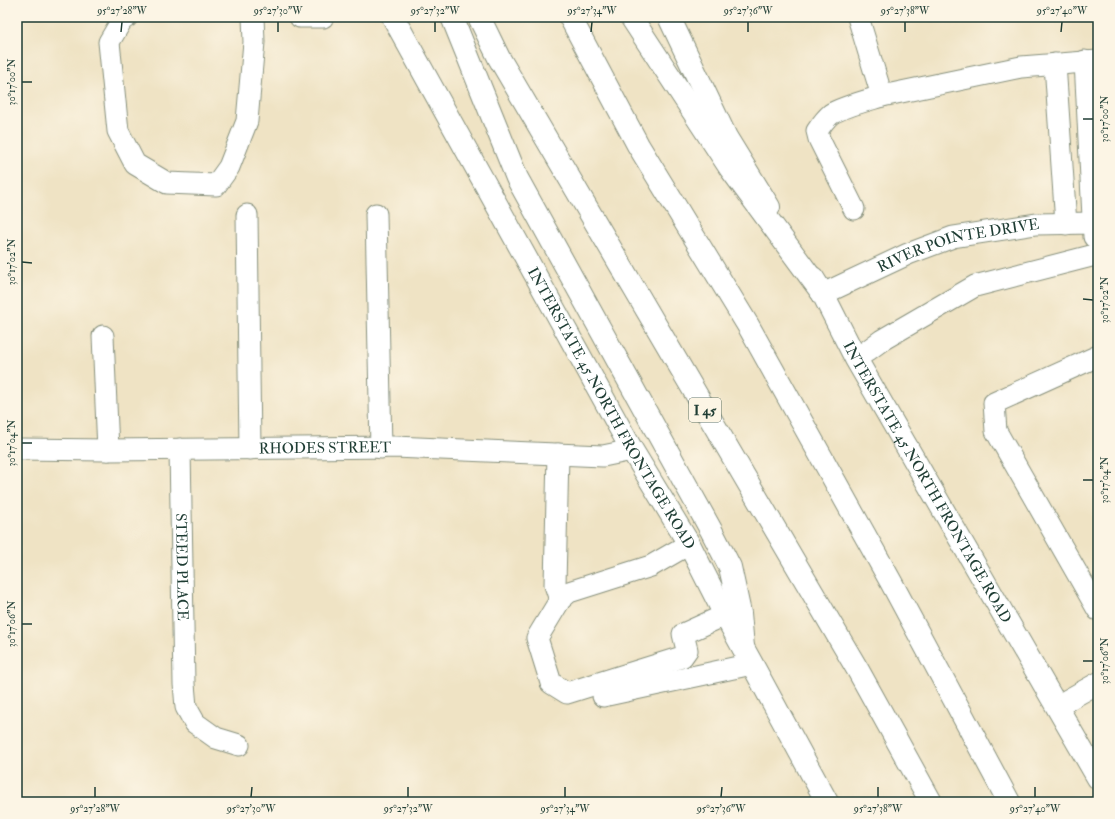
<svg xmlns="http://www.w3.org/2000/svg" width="1115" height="819" font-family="'IM FELL Double Pica',serif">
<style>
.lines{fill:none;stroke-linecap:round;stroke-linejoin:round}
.minor-casing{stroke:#87907c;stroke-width:23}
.major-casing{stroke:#87907c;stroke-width:24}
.highway-casing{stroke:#87907c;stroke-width:24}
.minor{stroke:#fff;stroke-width:21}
.major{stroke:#fff;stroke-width:22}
.highway{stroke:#fff;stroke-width:22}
.ticks{fill:none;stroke:#1f3d34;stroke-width:1.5}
.labels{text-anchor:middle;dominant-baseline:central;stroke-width:3;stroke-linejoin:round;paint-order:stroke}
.shield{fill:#fcf5e5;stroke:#617469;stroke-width:1}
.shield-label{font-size:14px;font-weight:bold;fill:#1f3d34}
.street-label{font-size:15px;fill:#1f3d34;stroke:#fcf5e5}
.neatline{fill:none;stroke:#1f3d34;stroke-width:1.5}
.ticks-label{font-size:10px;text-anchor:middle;fill:#1f3d34}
</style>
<rect width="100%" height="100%" fill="#fcf5e5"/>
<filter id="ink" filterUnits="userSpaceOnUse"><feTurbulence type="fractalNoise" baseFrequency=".025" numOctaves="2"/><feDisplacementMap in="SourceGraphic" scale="8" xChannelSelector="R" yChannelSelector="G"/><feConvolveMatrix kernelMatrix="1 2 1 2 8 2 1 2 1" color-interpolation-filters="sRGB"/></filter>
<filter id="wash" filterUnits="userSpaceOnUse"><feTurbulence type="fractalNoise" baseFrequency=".012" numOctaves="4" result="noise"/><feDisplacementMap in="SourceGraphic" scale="16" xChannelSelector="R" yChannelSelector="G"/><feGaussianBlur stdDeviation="0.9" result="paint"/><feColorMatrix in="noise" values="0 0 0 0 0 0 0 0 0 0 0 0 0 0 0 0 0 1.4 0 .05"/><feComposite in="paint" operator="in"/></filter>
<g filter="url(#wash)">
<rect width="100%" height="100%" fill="#efe3c4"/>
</g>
<g filter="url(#ink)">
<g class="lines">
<!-- minor casing -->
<g class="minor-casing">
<g id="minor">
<path d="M127,17L122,20L109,42L118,131L135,164L167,183L216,185L229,167L247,121L254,42L253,17"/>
<path d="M300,17H323"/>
<path d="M1085,61L1094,237"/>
<path d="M1055,64L1066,224"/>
<path d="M882,96L1021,67L1098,61"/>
<path d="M854,209L819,139L817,131C821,125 825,119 831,114C842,107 869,100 882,96L858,17"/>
<path d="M376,214L381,448"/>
<path d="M247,215L250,449"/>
<path id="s1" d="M823,294L908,254L953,237L1036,224L1093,223L1098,227"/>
<path d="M103,336L108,450"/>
<path d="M1098,356L994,403L996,431L1098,610"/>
<path d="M856,359L882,340L975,286L1095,255L1098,253"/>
<path id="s2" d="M17,449L108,450L395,447L603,456L632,450"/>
<path id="s3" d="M180,449L184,684L186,707L195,723L216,738L239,745"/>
<path d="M558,454L555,585L560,600"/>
<path d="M689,544L651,566L569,592L560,600L537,638L551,683L567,693L682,657L687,650L683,634L725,615"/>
<path d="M603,696L752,664"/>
<path d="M1057,706L1098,683"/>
</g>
</g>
<!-- major casing -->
<g class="major-casing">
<g id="major">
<path id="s4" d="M393,17L632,450L689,544L725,615L752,664L827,802"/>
<path d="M669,17L726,137L769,207"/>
<path id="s5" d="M813,278L823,294L856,359L1098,778"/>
</g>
</g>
<!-- highway casing -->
<g class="highway-casing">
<g id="highway">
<path d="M452,17L517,178L711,530L730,567L740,613L743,647"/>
<path d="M479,17L499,58L859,672L931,802"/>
<path d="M570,17L638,145L749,327L891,582L1009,802"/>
<path d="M631,17L730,168L823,294"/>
</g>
</g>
<!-- minor -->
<use href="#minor" class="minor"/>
<!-- major -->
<use href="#major" class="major"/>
<!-- highway -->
<use href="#highway" class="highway"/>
</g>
</g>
<!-- ticks -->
<path class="ticks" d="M121,32L122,22M278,32V22M435,32V22M591,32L592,22M748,32V22M905,32V22M1061,32L1062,22M22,82H32M1083,119H1093M22,262L32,263M1083,299L1093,300M22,443H32M1083,480H1093M22,624H32M1083,661H1093M95,797V787M251,797L252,787M408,797V787M565,797V787M721,797L722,787M878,797V787M1035,797V787"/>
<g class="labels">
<!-- shield labels -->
<rect class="shield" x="689" y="398" width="32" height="24" rx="3"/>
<g class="shield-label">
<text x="705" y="410">I 45</text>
</g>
<!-- street labels -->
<g class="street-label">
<text stroke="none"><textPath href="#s1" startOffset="145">RIVER POINTE DRIVE</textPath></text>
<text stroke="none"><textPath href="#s4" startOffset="448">INTERSTATE 45 NORTH FRONTAGE ROAD</textPath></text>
<text stroke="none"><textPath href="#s2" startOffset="308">RHODES STREET</textPath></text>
<text stroke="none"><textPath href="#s5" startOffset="234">INTERSTATE 45 NORTH FRONTAGE ROAD</textPath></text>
<text stroke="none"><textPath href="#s3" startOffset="118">STEED PLACE</textPath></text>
</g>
</g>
<!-- margin -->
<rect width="1115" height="819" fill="none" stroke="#fcf5e5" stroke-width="44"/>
<rect x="22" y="22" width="1071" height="775" class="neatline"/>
<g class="ticks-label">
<text x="122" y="14">95°27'28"W</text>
<text x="278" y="14">95°27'30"W</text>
<text x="435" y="14">95°27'32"W</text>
<text x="592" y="14">95°27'34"W</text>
<text x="748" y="14">95°27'36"W</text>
<text x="905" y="14">95°27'38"W</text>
<text x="1062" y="14">95°27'40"W</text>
<text transform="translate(11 82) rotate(-90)" y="4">30°17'00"N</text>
<text transform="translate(1104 119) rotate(-90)" y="4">30°17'00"N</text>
<text transform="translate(11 262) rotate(-90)" y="4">30°17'02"N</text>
<text transform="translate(1104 300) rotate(-90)" y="4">30°17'02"N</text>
<text transform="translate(11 443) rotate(-90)" y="4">30°17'04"N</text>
<text transform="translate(1104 480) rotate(-90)" y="4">30°17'04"N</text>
<text transform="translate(11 624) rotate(-90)" y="4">30°17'06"N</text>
<text transform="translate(1104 661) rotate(-90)" y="4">30°17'06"N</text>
<text x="95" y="812">95°27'28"W</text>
<text x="251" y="812">95°27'30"W</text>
<text x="408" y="812">95°27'32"W</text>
<text x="565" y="812">95°27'34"W</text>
<text x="721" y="812">95°27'36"W</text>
<text x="878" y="812">95°27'38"W</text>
<text x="1035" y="812">95°27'40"W</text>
</g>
</svg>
